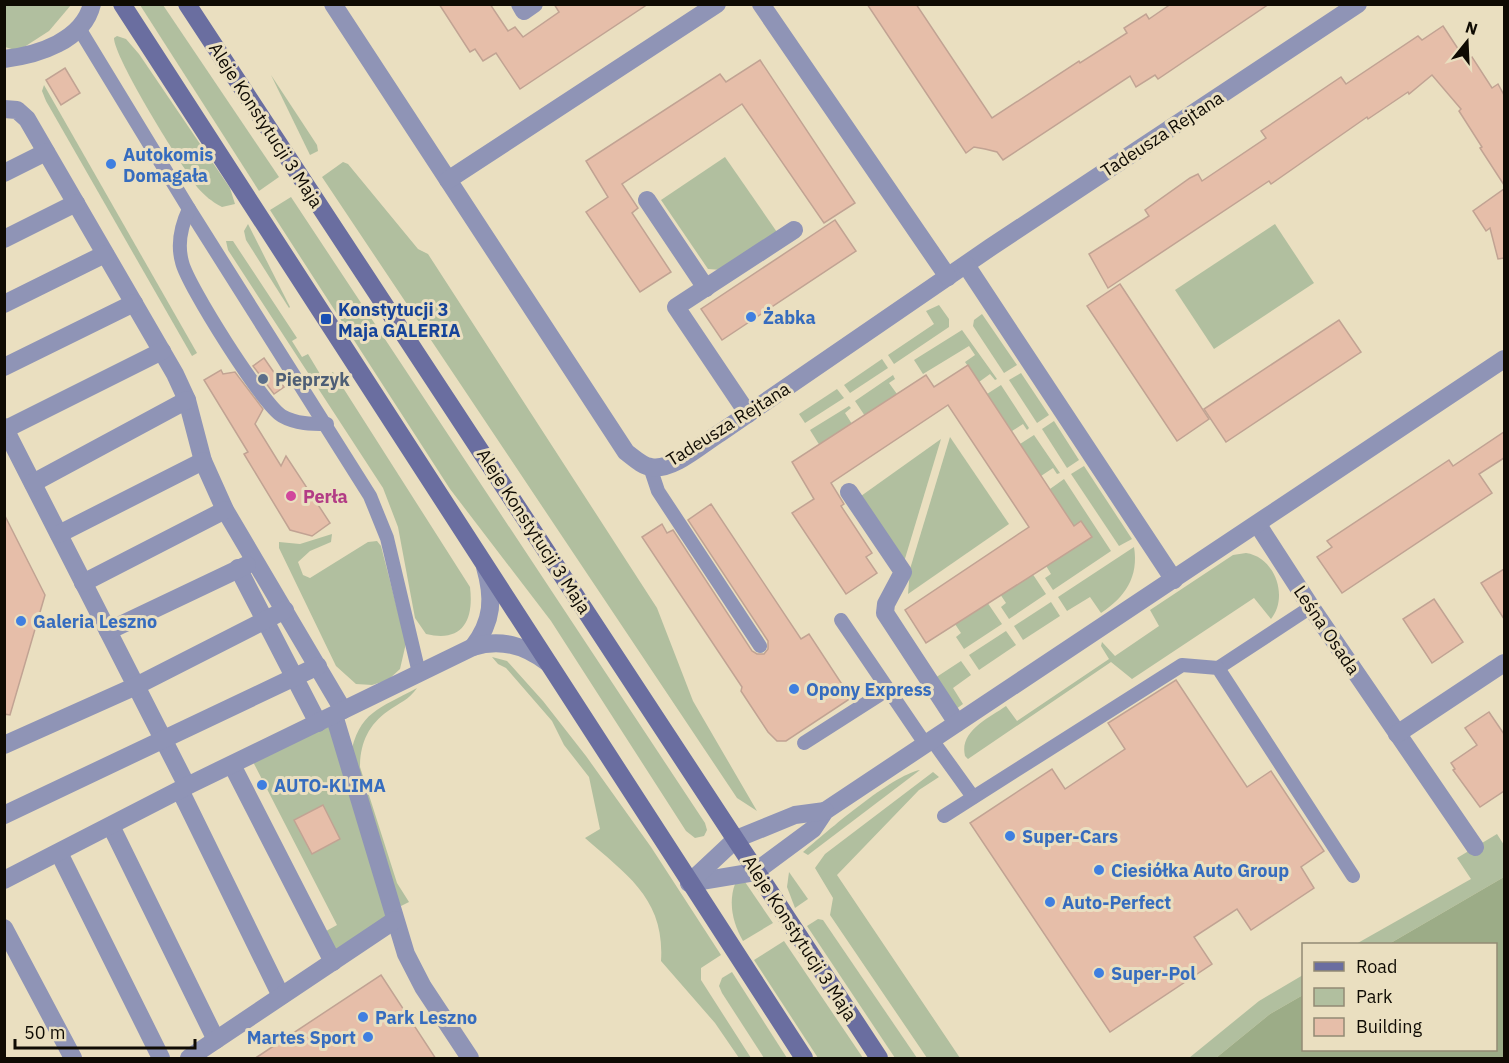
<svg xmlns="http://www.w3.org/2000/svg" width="1509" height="1063" font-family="'IBM Plex Sans',sans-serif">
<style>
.green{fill:#b1bf9f}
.forest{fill:#9cac87}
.building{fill:#e6bea9;stroke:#c1a393;stroke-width:1.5}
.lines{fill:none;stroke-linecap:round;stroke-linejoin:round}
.lane{stroke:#8f94b6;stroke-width:14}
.street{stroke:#8f94b6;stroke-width:18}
.secondary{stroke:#6a6ea0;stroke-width:18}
.shop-dot{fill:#3f7fe0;stroke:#eadfc0;stroke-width:2}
.transit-dot{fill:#1a4fb4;stroke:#eadfc0;stroke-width:2}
.service-dot{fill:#5c6f8a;stroke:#eadfc0;stroke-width:2}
.hotel-dot{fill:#d1479c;stroke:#eadfc0;stroke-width:2}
.labels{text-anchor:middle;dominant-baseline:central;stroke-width:6;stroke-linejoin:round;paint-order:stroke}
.street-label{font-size:18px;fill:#0f0b03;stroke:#eadfc0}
.shop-label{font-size:18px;font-weight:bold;fill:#366cbe;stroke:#eadfc0;text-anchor:start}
.transit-label{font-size:18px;font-weight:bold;fill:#164399;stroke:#eadfc0;text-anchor:start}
.service-label{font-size:18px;font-weight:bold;fill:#4e5e75;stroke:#eadfc0;text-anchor:start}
.hotel-label{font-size:18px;font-weight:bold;fill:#b23c85;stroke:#eadfc0;text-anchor:start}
</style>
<rect width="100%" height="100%" fill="#eadfc0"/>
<!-- green -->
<g class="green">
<path d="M5,5H71L49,31L18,51L5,47Z"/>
<path d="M140,5H163L279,177L259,191Z"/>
<path d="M117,36L126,39L139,54L230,188L235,204L222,207C212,202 204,195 197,187C182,167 114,58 114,38Z"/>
<path d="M271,75L317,145L318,151L310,155Z"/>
<path d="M44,85L197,353L192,356L46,101L42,91Z"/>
<path d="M725,157L779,235L722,270L708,269L661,200Z"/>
<path d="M343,162L348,164L418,249L428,254L657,608L693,701L757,811L737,798L729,786L322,177Z"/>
<path d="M291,197L705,823L707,830L704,836L695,838L686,831L551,621L450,489L270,210Z"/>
<path d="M248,224L290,307L289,308L246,240L244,231Z"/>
<path d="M1275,224L1314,283L1214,349L1175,290Z"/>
<path d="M226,241H233L297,338L292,341L302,357L308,354L323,379L333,372L470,587C474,620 463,643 426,634L415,618L398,527L383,488L228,250Z"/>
<path d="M939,305L949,319V327L894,364L888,355L934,324L926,311Z"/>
<path d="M982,314L1017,365L1004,373L973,326L974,320Z"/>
<path d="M962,330L997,379L995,380L990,374L979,382L965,362L975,355L969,346L923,374L914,360Z"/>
<path d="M882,359L888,368L850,393L844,385Z"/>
<path d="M1021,373L1049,415L1037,423L1009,380Z"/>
<path d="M893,375L895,379L889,383L897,394L865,416L855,401Z"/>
<path d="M1001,385L1029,428L1027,430L1023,424L1012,431L987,394Z"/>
<path d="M837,389L844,398L805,423L799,414Z"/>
<path d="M849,406L851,408L845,413L852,424L820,446L810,430Z"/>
<path d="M1054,421L1079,460L1067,468L1042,429Z"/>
<path d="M1034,435L1060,473L1057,474L1053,468L1041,476L1020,444Z"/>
<path d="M950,437L1009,524L908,594L910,569Z"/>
<path d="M941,439L904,562L861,496Z"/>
<path d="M1084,466L1132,539L1119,546L1071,474Z"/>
<path d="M1064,479L1111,551L1053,590L1045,578L1051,574L1045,564L1060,505L1050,489Z"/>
<path d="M332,534L331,542L310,551L298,562L303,575L310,578L368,542L377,541L381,546L406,643L400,669L388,680L372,685L356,684L336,666L279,548V542L300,544Z"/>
<path d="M1134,547C1139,577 1125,597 1101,613L1090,597L1067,611L1058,597Z"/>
<path d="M1246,553C1275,557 1289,597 1271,619L1254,598L1132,679L1111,662L968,759L965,756C959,731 989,718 1006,706L1017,721L1109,659L1101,646L1102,642L1115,656L1159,626L1150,610L1233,555Z"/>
<path d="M1032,573L1046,594L1009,619L1001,607L1006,603L1000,594Z"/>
<path d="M987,602L1002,624L964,649L956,637L961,633L955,624Z"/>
<path d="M1051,602L1060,616L1023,640L1014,626Z"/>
<path d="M1006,631L1016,645L979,670L969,655Z"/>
<path d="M492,657L507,661L543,701L586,756L651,847L721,955L701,968V980L751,1058H739L715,1023L661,961C665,899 627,875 585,838L600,829L589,777L564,745L552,721L506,668L498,664Z"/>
<path d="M961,661L971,675L953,688L963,704L956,709L935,678Z"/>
<path d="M417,688C409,700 399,703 388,711C368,725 360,744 360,767L397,883L409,902L401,906L389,900L395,920L333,962L319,935L337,925L250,756L334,715L350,757C359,711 379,709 417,688Z"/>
<path d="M920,770L808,855L803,852C826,832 892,775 920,770Z"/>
<path d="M933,772L939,777L919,790L837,875L960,1058H927L830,915L833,898L815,868L825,854Z"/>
<path d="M1497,834L1504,845V877L1389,944H1356L1471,879L1457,858Z"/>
<path d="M789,872L808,899L795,908L787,887Z"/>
<path d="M745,882L773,923L743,941C733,924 728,903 735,884Z"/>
<path d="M818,919L823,920L917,1058H895L807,926Z"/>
<path d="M784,941L863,1058H818L754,960Z"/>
<path d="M732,972L787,1058H764L722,993L719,986L722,978Z"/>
<path d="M1303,975V995L1270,1014L1216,1058H1189L1259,1001Z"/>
</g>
<!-- forest -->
<path class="forest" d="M1504,877V1058H1216L1270,1014L1303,995L1304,1050H1496V944H1389Z"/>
<!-- building -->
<g class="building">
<path d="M439,4H490L508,31L515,27L523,37L559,12L554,4H648L520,89L496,53L483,61L475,49L470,52Z"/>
<path d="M867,4H916L992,118L1079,61L1080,63L1127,33L1124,28L1146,14L1149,19L1171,4H1269L1158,79L1155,75L1136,87L1130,76L1003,160L997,152L985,149L974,147L966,153Z"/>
<path d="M1443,26L1466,61L1472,57L1492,88L1498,84L1504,95V185L1480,148L1482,147L1459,111L1461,109L1432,75L1409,94L1408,92L1368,119L1367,117L1271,184L1269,181L1108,288L1089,254L1149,216L1145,210L1190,178L1198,174L1202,181L1266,138L1261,131L1341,77L1346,84L1418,36L1422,40Z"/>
<path d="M760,60L855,203L824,223L742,104L622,184L638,208L632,213L671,272L640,292L586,212L608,197L586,161L720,74L726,82Z"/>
<path d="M65,68L80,93L61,105L46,80Z"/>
<path d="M1504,189V258L1498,259L1490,228L1486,231L1473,211Z"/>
<path d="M835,220L856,251L722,340L701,309Z"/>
<path d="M1120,284L1209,419L1177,441L1087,306Z"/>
<path d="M1339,320L1361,352L1226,442L1204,409Z"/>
<path d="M264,358L284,387L274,394L253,366Z"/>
<path d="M968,365L1074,526L1081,521L1092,537L926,643L905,610L1029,527L948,405L831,483L844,504L841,506L872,553L866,557L877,573L846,594L792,513L814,499L792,462L926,375L934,387Z"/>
<path d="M221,370L223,374L235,372L263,409L255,424L281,466L286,456L330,523L312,536L290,530L244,454L248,452L204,380Z"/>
<path d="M1504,432V458L1479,474L1492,493L1342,593L1317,557L1332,547L1327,541L1449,460L1453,466Z"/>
<path d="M711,504L801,639L809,634L851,698L786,741H777L768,732L741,691L742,687L642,537L662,524L667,533L673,530L752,651L757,654H764L768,649V641L688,520Z"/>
<path d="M4,514L45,595L10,715L4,714Z"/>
<path d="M1504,569V619L1481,583Z"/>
<path d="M1434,599L1463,642L1432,663L1403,619Z"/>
<path d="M1176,680L1247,787L1271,771L1324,851L1301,867L1314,888L1251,930L1237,909L1194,937L1212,964L1110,1032L970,823L1052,769L1065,789L1125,749L1108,723Z"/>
<path d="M1489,712L1504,734V791L1480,807L1453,770L1455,769L1451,763L1477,745L1465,728Z"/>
<path d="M323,805L340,839L312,854L294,820Z"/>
<path d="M381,975L436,1059H254Z"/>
</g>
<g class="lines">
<!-- lane -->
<g class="lane">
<path d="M80,30L189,209L370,496L387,538L419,673"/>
<path d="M189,209C181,226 177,244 182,262C187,285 263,405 282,416C296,424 312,424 327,424"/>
<path d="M650,467L658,491L760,646"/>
<path d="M841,620L926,745"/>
<path d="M1218,668L1311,607"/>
<path d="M932,740L973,797"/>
<path d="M804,743L887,690"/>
<path d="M944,816L1182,665L1218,668L1353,876"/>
</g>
<!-- street -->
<g class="street">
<path d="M333,4L626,452C633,457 642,466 651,467C673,471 702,444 720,433L991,247L1358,4"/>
<path d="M520,4L524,11L534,4"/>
<path d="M761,4L948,277"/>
<path d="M4,59C38,55 83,41 92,4"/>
<path d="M4,109L17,110L27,119L175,374L187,400L203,461L225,510L343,710"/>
<path d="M4,173L46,152"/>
<path d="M448,180L717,4"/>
<path d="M647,200L706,288"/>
<path d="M4,239L76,203"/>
<path d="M966,265L1174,580"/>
<path d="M4,304L105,254"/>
<path d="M4,367L134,303"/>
<path d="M748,414L676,307L794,230"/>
<path d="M4,427L187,786"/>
<path d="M6,429L162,351"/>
<path d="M33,483L187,400"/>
<path d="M849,492L903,572L886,604L885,613L957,723"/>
<path d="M1258,525L1311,607L1475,847"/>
<path d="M59,534L203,461"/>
<path d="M238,568L318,723"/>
<path d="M83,583L225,510"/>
<path d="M108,631L247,565"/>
<path d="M473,647C493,621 494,598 485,567"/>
<path d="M334,715L406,954L423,987L470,1058"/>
<path d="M1397,734L1504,663"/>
<path d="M4,745L136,686L285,610"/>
<path d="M232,765L333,962"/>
<path d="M180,790L281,996"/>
<path d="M4,815L318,666"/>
<path d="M111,826L216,1040"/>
<path d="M59,853L161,1058"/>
<path d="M4,880L187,786L473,647C500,638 526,646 548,663"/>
<path d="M689,883L755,872L813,829L825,811L1504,359"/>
<path d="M689,883L736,839L795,815L825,811"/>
<path d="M4,928L73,1058"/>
<path d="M189,1058L395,920"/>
</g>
<!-- secondary -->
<g class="secondary">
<path d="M122,4L804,1058"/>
<path d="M187,4L879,1058"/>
</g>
</g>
<!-- markers -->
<g class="shop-dot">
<circle cx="111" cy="164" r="6"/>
<circle cx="751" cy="317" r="6"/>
<circle cx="21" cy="621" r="6"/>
<circle cx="794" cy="689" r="6"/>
<circle cx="262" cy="785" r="6"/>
<circle cx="1010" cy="836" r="6"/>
<circle cx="1099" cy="870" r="6"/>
<circle cx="1050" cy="902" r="6"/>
<circle cx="1099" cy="973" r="6"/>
<circle cx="363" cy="1017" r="6"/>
<circle cx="368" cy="1037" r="6"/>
</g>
<rect class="transit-dot" x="320" y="313" width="12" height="12" rx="3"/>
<circle class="service-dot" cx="263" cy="379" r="6"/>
<circle class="hotel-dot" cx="291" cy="496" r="6"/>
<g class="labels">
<!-- street labels -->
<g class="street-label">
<text transform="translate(266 125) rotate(57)">Aleje Konstytucji 3 Maja</text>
<text transform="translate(1162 134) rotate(-33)">Tadeusza Rejtana</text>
<text transform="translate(728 424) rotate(-32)">Tadeusza Rejtana</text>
<text transform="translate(534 531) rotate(57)">Aleje Konstytucji 3 Maja</text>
<text transform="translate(1327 630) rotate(56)">Leśna Osada</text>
<text transform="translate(800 938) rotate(57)">Aleje Konstytucji 3 Maja</text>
</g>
<!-- shop labels -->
<g class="shop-label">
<text x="123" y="154">Autokomis<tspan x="123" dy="21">Domagała</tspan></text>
<text x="763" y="317">Żabka</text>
<text x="33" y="621">Galeria Leszno</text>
<text x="806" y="689">Opony Express</text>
<text x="274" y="785">AUTO-KLIMA</text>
<text x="1022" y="836">Super-Cars</text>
<text x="1111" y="870">Ciesiółka Auto Group</text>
<text x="1062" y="902">Auto-Perfect</text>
<text x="1111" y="973">Super-Pol</text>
<text x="375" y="1017">Park Leszno</text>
<text x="356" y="1037" text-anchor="end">Martes Sport</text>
</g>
<!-- transit labels -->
<g class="transit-label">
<text x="338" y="309">Konstytucji 3<tspan x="338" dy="21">Maja GALERIA</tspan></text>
</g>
<!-- service labels -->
<g class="service-label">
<text x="275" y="379">Pieprzyk</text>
</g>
<!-- hotel labels -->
<g class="hotel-label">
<text x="303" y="496">Perła</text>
</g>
</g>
<!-- border -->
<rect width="1509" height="1063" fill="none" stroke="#0f0b03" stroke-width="12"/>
<!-- legend -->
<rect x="1302" y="943" width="195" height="108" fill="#eadfc0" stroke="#928a74" stroke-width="1.5"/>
<rect x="1314" y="962" width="30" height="9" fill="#6a6ea0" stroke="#928a74" stroke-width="1.5"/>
<text x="1356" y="973" font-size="18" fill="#0f0b03">Road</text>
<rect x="1314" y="988" width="30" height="18" fill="#b1bf9f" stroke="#928a74" stroke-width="1.5"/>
<text x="1356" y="1003" font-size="18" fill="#0f0b03">Park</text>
<rect x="1314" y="1018" width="30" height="18" fill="#e6bea9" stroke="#928a74" stroke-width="1.5"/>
<text x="1356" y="1033" font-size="18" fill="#0f0b03">Building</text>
<!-- north arrow -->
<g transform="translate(1467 42) rotate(18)" stroke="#eadfc0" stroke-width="4.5" paint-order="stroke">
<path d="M0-4.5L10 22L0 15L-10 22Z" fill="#0f0b03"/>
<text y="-9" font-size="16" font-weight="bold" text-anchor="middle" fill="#0f0b03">N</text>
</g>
<!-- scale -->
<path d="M15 1039v9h180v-9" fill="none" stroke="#0f0b03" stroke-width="3"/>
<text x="24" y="1039" font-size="18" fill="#0f0b03" stroke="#eadfc0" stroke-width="4.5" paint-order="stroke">50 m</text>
</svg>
